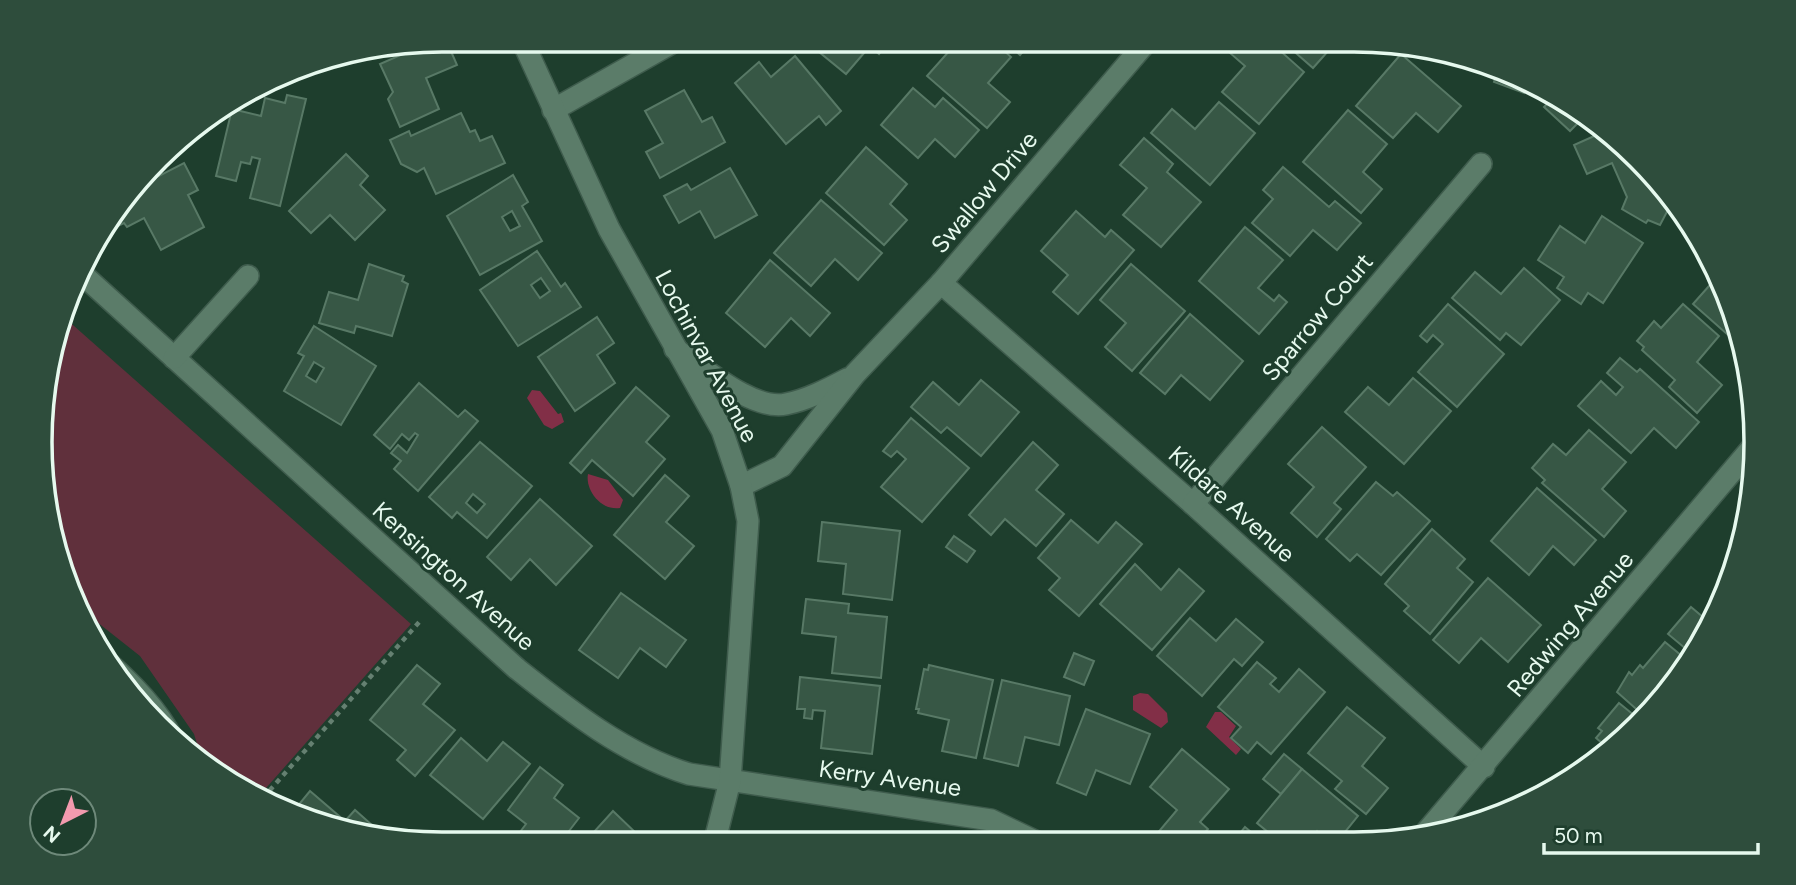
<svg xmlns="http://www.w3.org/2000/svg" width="1796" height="885" font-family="Figtree,sans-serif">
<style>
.green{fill:#60303c}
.water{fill:#822f47}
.building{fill:#375745;stroke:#587966;stroke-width:2;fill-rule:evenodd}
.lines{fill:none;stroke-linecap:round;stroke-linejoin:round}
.service-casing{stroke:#3f5c4d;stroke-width:15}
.minor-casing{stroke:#3f5c4d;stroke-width:24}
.tertiary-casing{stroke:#3f5c4d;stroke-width:24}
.path{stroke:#658071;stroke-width:4.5;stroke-dasharray:5 5;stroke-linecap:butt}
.service{stroke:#5b7c69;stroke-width:12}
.minor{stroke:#5b7c69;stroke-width:21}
.tertiary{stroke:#5b7c69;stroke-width:21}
.labels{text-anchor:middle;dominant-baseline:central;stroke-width:6;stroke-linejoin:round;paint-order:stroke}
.street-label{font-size:24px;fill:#e6f9ee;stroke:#1e3e2d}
.rim{fill:none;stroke:#e6f9ee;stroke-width:3.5}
</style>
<rect width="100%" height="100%" fill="#1e3e2d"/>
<!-- green -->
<path class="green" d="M65,318L411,624L259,796L202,760L194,734L140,656L78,607L44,495L48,364Z"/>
<!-- water -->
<g class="water">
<path d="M532,390L540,391L558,414L561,413L564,422L552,429L544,425L527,398Z"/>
<path d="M588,474L608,480L623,500L620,508C600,511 585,489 588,474Z"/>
<path d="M1140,693L1148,694L1167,713L1168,722L1161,728L1133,710V696Z"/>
<path d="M1215,712H1221L1236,726L1229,737L1241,749L1236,755L1206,727Z"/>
</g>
<!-- building -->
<g class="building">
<path d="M446,40L457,65L426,78L439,109L400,127L388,99L393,92L380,64L428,43Z"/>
<path d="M819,40H890L879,54L870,46L846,74L813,47Z"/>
<path d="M959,40H992L1011,57L988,83L1010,102L987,128L927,76Z"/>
<path d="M1003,40H1033L1020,55Z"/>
<path d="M1227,40H1268L1304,72L1259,124L1222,92L1245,66L1222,46Z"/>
<path d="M1281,40H1338L1313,68Z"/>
<path d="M1401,54L1461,106L1438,132L1416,113L1393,138L1356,106Z"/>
<path d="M795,56L841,111L826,125L819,116L786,144L735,83L759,62L771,77Z"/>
<path d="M1498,69L1508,71L1527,84L1524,93L1494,82Z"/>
<path d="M913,88L935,107L943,98L979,130L955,157L935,139L918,158L881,125Z"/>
<path d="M684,90L702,122L712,117L725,142L660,178L646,152L663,143L645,111Z"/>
<path d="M287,95L306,99L280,206L250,198L260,159L252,157L250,164L241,162L236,181L216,176L232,109L261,116L265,98L285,103Z"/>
<path d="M1551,100L1581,120L1570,131L1544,107Z"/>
<path d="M1219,102L1255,133L1210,185L1151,133L1172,109L1195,129Z"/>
<path d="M1348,110L1387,144L1363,172L1382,189L1361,213L1303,162Z"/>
<path d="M461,113L470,132L475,130L480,141L492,136L505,163L436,194L424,168L417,172L401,164L390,140L409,131L411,136Z"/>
<path d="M1601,133L1638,158L1670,206L1660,225L1648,220L1646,223L1622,209L1627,197L1612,163L1587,174L1574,145Z"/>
<path d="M1144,138L1173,164L1167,172L1201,202L1161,247L1123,215L1147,188L1120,165Z"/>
<path d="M866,147L907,184L890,204L907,220L884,245L826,193Z"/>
<path d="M346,154L368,176L360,185L385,210L355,240L330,215L311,233L289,211Z"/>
<path d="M184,163L198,190L188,195L204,227L161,250L144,218L127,227L124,223L99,235L145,183Z"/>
<path d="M1283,167L1329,207L1335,201L1361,223L1337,250L1313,230L1290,256L1252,223L1273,199L1263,190Z"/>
<path d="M730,168L757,215L715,238L700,211L679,223L664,196L687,184L691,190Z"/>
<path d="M513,175L528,202L522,206L542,241L480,275L447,216ZM512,211L520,226L510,231L502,217Z"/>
<path d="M821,200L882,253L858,280L835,259L811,286L774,253Z"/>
<path d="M1076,211L1105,237L1111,230L1134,250L1078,314L1053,292L1068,275L1041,251Z"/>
<path d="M1602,216L1643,243L1603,303L1588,293L1581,304L1557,288L1564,277L1538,260L1560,226L1585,243Z"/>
<path d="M1245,227L1283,260L1258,288L1274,301L1279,295L1287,302L1259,334L1199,281Z"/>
<path d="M537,251L561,287L565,283L581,307L518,346L480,290ZM541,278L550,291L540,298L531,285Z"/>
<path d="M770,260L830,313L810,336L791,318L765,347L726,313Z"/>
<path d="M369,264L404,276L402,281L408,284L392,336L356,326L354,333L319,323L329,292L358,300Z"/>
<path d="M1131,264L1185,311L1132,371L1105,347L1126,323L1100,300Z"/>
<path d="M1524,268L1560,300L1521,345L1506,333L1500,340L1452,298L1475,272L1501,294Z"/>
<path d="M1717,277L1725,289L1736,342L1693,304Z"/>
<path d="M1448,304L1504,354L1457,407L1418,372L1443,344L1433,335L1427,342L1420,336Z"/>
<path d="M1683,304L1719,336L1697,362L1722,385L1697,413L1669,387L1675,380L1642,350L1644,347L1637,341L1654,321L1661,328Z"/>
<path d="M1190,314L1243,361L1210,400L1181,375L1165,394L1140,373Z"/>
<path d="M597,317L614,343L597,355L615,383L575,411L538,357Z"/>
<path d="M314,326L376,366L341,425L284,391L304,356L298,353ZM314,362L324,368L316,382L306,376Z"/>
<path d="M1620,358L1637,372L1640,369L1699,422L1676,448L1654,428L1631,453L1578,406L1601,381L1616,395L1623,387L1607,373Z"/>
<path d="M1413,378L1451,411L1404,464L1345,412L1368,387L1389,405Z"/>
<path d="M981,380L1019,412L981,456L947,427L941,433L911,407L933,382L959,405Z"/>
<path d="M419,383L458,417L465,410L478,421L418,491L394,469L401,461L391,453L398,445L407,453L418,435L415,433L409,440L402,434L390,449L374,435Z"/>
<path d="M636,387L669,416L646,442L665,459L633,496L592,460L581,473L570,463Z"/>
<path d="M911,418L969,468L922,522L881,487L906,459L897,451L891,457L883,451Z"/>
<path d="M1322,427L1366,467L1334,503L1341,509L1317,537L1291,513L1314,487L1288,464Z"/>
<path d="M1589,430L1626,462L1602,489L1626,511L1604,537L1542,483L1545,480L1532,468L1553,444L1566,455Z"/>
<path d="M480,442L532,486L487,538L457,512L452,518L429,497ZM473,494L485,504L477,513L466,503Z"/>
<path d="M1033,442L1058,465L1036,490L1064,514L1036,546L1005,519L991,535L969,515Z"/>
<path d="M665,475L689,496L666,522L694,546L665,579L614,535Z"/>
<path d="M1376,482L1393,496L1397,492L1430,521L1381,575L1357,554L1350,561L1326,539Z"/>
<path d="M1537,488L1596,540L1574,565L1553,546L1529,575L1491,541Z"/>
<path d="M540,499L592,546L556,585L530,559L511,580L487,557Z"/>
<path d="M1071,520L1098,543L1116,522L1142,544L1079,616L1049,590L1060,578L1038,558Z"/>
<path d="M822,522L900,531L892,600L843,594L846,564L818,561Z"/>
<path d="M1432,529L1465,559L1457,568L1473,582L1430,634L1404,611L1409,606L1385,584Z"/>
<path d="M954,536L975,551L967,562L946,547Z"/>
<path d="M1135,564L1161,590L1179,569L1204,591L1152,650L1100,604Z"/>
<path d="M1488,578L1541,625L1508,662L1481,638L1459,663L1433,640Z"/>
<path d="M621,593L686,640L666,667L640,648L618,678L579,650Z"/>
<path d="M806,599L849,604L848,613L887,617L881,678L832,673L836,637L802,633Z"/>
<path d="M1691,607L1710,623L1692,654L1668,634Z"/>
<path d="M1190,618L1216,641L1236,619L1263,642L1242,666L1234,659L1202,696L1157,656Z"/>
<path d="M1665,642L1688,661L1672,688L1644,716L1617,692L1629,672L1632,675L1640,665L1643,668Z"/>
<path d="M1074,653L1094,661L1084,685L1064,677Z"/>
<path d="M1257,662L1276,678L1270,684L1279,692L1299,669L1325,692L1271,754L1257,742L1248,753L1231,738L1241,727L1218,707Z"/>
<path d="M417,665L440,684L423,704L455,730L415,776L397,760L406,750L370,720Z"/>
<path d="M929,665L993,680L976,758L942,751L949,720L918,713L919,709H916L924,669L928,670Z"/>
<path d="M800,677L880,686L872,754L821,748L825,711L813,710L812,719L804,718L805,709H797Z"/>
<path d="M1002,680L1070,696L1059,745L1025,737L1018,766L984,758Z"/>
<path d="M1619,703L1640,720L1616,744L1609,737L1603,744L1596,738L1602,731L1598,728Z"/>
<path d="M1347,707L1385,738L1362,766L1388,788L1366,814L1335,789L1342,781L1308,753Z"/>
<path d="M1086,709L1150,734L1130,784L1096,770L1086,795L1057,783Z"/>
<path d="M461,738L487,761L503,742L530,764L483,819L430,775Z"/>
<path d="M1182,749L1229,789L1200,822L1208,829L1197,842H1163L1155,836L1177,810L1150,787Z"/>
<path d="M1284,754L1302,769L1281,794L1263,779Z"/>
<path d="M540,767L563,785L554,798L579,818L559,844H511L526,824L508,810Z"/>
<path d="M1302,769L1358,816L1337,842H1326L1317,831L1308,842H1280L1257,823Z"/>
<path d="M1542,787L1547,791L1530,801Z"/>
<path d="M310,791L345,821L355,810L372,825L368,830L291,814Z"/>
<path d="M613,811L637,834L628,844H583Z"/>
<path d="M1245,827L1263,842H1233Z"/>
</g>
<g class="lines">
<!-- service casing -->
<g class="service-casing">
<path id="service" d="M113,661C139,684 168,714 181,747"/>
</g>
<!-- minor casing -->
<g class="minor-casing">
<g id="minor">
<path d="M553,110L677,40"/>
<path d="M82,274L516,668C569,710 624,754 689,774L991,820L1039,843"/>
<path d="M941,283L1193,504L1484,767"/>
<path d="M675,349C703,367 752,411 786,404C807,400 828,389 847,379"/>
<path d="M174,358L248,276"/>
<path d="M741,486L782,466L855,374L941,283L1148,40"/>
<path d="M1193,504L1481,164"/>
<path d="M1422,837L1756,443"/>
</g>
</g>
<!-- tertiary casing -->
<g class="tertiary-casing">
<path id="tertiary" d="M522,40L609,229L722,430L741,486L748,521L730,781L714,844"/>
</g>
<!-- path -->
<path class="path" d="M263,798L421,620"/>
<!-- service -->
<use href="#service" class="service"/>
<!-- minor -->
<use href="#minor" class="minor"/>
<!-- tertiary -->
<use href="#tertiary" class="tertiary"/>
</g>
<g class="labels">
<!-- street labels -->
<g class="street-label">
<text transform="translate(984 192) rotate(-50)">Swallow Drive</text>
<text transform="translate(1317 317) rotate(-50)">Sparrow Court</text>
<text transform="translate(707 356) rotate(62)">Lochinvar Avenue</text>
<text transform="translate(1232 504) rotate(42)">Kildare Avenue</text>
<text transform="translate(454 576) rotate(42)">Kensington Avenue</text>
<text transform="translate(1570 624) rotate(-50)">Redwing Avenue</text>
<text transform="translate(890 778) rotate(8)">Kerry Avenue</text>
</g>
</g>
<!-- crop -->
<path d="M0 0H1796V885H0ZM442 52H1354A390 390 0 0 1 1744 442V442A390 390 0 0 1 1354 832H442A390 390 0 0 1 52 442V442A390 390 0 0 1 442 52Z" fill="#2e4d3c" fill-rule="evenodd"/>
<path class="rim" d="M442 52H1354A390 390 0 0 1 1744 442V442A390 390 0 0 1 1354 832H442A390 390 0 0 1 52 442V442A390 390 0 0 1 442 52Z"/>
<!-- north arrow -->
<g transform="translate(63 822) rotate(222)"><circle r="33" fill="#1e3e2d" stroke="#6e897a" stroke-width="2"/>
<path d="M0-5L12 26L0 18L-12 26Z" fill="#f29aae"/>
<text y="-10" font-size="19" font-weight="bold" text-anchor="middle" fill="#e6f9ee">N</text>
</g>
<!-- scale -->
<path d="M1544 843v10h214v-10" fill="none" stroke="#e6f9ee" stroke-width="3.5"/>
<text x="1554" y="843" font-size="21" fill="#e6f9ee" stroke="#1e3e2d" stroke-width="5" paint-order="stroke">50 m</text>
</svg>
